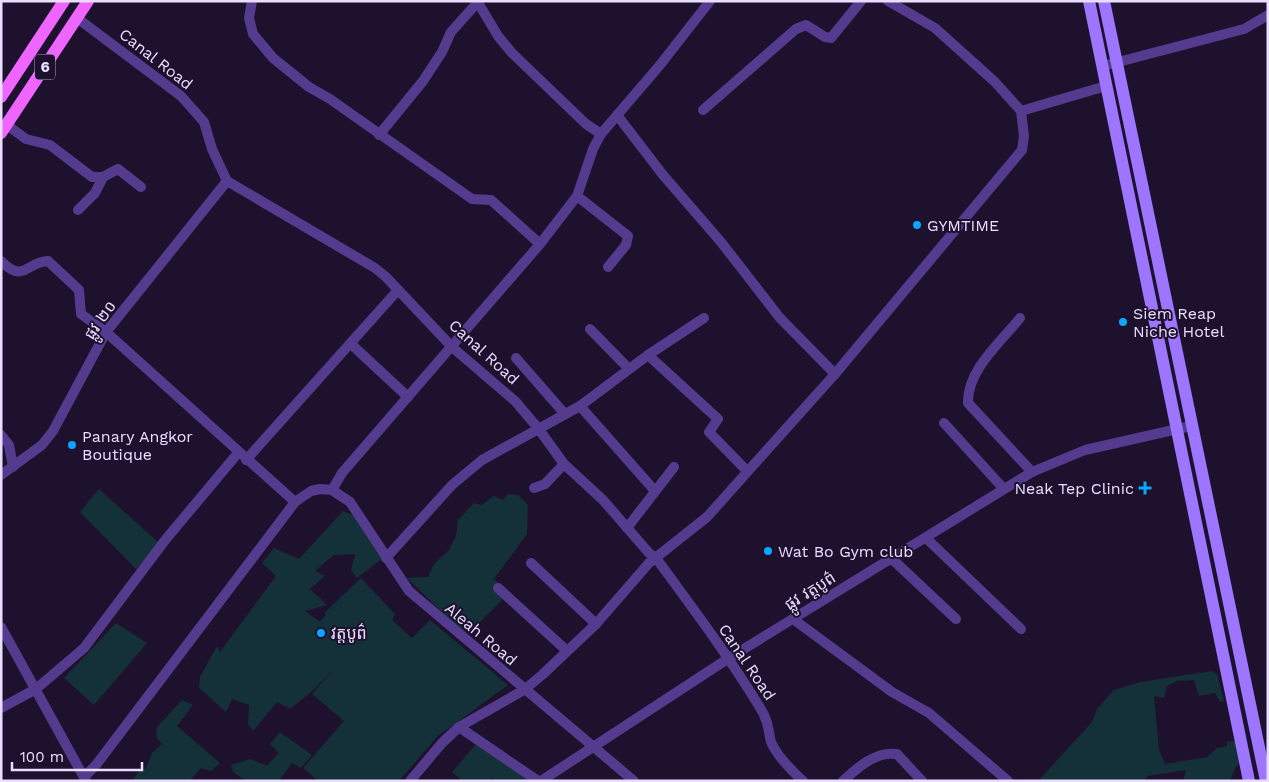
<svg xmlns="http://www.w3.org/2000/svg" width="1269" height="782" font-family="'Work Sans','Noto Sans Khmer',sans-serif">
<style>
.green{fill:#143038}
.lines{fill:none;stroke-linecap:round;stroke-linejoin:round}
.minor{stroke:#543b8e;stroke-width:10}
.secondary{stroke:#9d75ff;stroke-width:12}
.primary{stroke:#ee65ff;stroke-width:12}
.poi-dot{fill:#0aa6ff;stroke:#1e112e;stroke-width:2}
.labels{text-anchor:middle;dominant-baseline:central;stroke-width:4;stroke-linejoin:round;paint-order:stroke}
.shield{fill:#1e112e;stroke:#ada0c0;stroke-width:1}
.shield-label{font-size:15px;font-weight:bold;fill:#eadeff}
.street-label{font-size:16px;fill:#eadeff;stroke:#1e112e}
.poi-label{font-size:16px;fill:#eadeff;stroke:#1e112e;text-anchor:start}
</style>
<rect width="100%" height="100%" fill="#1e112e"/>
<!-- green -->
<g class="green">
<path d="M99,489L160,544L136,569L80,512Z"/>
<path d="M508,494L518,495L528,505L527,534L494,579L510,592L469,633L454,624L407,578L428,577L434,564L449,550L456,536L458,520L474,503L481,505L494,496L503,500Z"/>
<path d="M343,511L353,515L383,558L357,578L351,570L355,554L334,555L315,571L325,576L310,589L327,605L305,611L320,622L326,615L324,613L361,578L395,614L392,620L412,638L430,620L508,685L438,736L399,781H318L303,768L344,721L312,694L332,671L311,692L290,709L277,702L253,731L248,724L249,705L232,699L226,712L199,688L200,677L217,646L220,652L276,576L262,563L274,548L299,559Z"/>
<path d="M116,623L147,643L94,705L64,678Z"/>
<path d="M1212,671L1217,674L1224,701L1220,702L1215,693L1199,696L1194,680L1177,681L1167,686L1164,698L1154,696L1159,750L1165,764L1207,757L1217,748L1227,746V742L1239,740L1243,759L1236,767L1230,781H1183L1186,770L1148,776L1143,781H1038L1092,722L1097,709L1114,690L1140,682Z"/>
<path d="M182,700L193,705L177,726L220,763L211,771L201,768L190,781H132L139,771L146,768L152,753L162,744L156,737L157,727Z"/>
<path d="M280,732L312,755L301,768L292,763L279,781H246L233,772L231,765L251,759L267,766L279,753L270,744Z"/>
<path d="M477,743L526,775L525,781H494L492,778L489,781H462L452,772Z"/>
</g>
<g class="lines">
<!-- minor -->
<g class="minor">
<path d="M252,1L249,18L253,34L273,58L309,87L330,99L472,199L491,200L540,244"/>
<path d="M477,1L498,36L512,53L586,124L601,134"/>
<path d="M77,18L181,96L204,122L212,149L227,181L375,268L386,277L452,347L515,401L538,428L564,464L603,500L649,553L656,558C692,607 728,655 759,706C767,718 768,726 770,738C772,751 793,772 803,781"/>
<path d="M1103,66L1244,29L1268,15"/>
<path d="M703,110L796,29L806,25L825,37L831,38L861,1"/>
<path d="M1021,111L1106,86"/>
<path d="M617,115L663,175L721,242L780,318L835,374"/>
<path d="M7,125L26,139L50,145L92,177H103L118,169L141,187"/>
<path d="M379,135L423,81L442,52L451,32L478,2"/>
<path d="M577,196L628,236L626,245L608,267"/>
<path d="M78,210L95,193L103,177"/>
<path d="M1,261C24,284 26,262 48,261L79,290L81,314L106,332L295,502"/>
<path d="M1020,318C1001,342 967,370 968,403L1032,472"/>
<path d="M590,329L629,369"/>
<path d="M351,344L408,397"/>
<path d="M648,355L718,419L709,432L747,471"/>
<path d="M516,358L564,413"/>
<path d="M580,406L655,491"/>
<path d="M944,423L1003,488"/>
<path d="M1,435L9,445L13,467"/>
<path d="M246,460L398,290"/>
<path d="M1,475L42,445L53,431L106,332L227,181"/>
<path d="M534,488L545,484L564,464"/>
<path d="M332,490L342,473L540,244L577,196L593,149L601,134L660,65L710,1"/>
<path d="M627,528L674,467"/>
<path d="M926,538L1021,629"/>
<path d="M386,558L452,485L482,460L580,406L648,355L704,318"/>
<path d="M891,558L956,619"/>
<path d="M531,563L596,624"/>
<path d="M498,588L566,650"/>
<path d="M793,619L892,692L929,713L1008,781"/>
<path d="M1,627L86,781"/>
<path d="M1,708L36,689L84,648L166,539L238,453"/>
<path d="M459,727L538,781"/>
<path d="M84,777L96,765L295,502L311,491L320,489L332,490L350,502L409,591L634,781"/>
<path d="M410,781L442,743L459,727L524,690L542,675L596,624L649,563L707,517L835,374L1022,150L1024,136L1021,111L995,82L935,28L888,1"/>
<path d="M541,781L729,658L1032,472L1085,450L1191,426"/>
<path d="M843,781C858,767 876,751 897,754L922,781"/>
</g>
<!-- secondary -->
<g class="secondary">
<path d="M1089,1L1249,781"/>
<path d="M1104,1L1266,781"/>
</g>
<!-- primary -->
<g class="primary">
<path d="M1,97L64,1"/>
<path d="M1,133L88,1"/>
</g>
</g>
<!-- markers -->
<g class="poi-dot">
<circle cx="917" cy="225" r="5"/>
<circle cx="1123" cy="322" r="5"/>
<circle cx="72" cy="445" r="5"/>
<path d="M1142.5 480.5h5v5h5v5h-5v5h-5v-5h-5v-5h5z"/>
<circle cx="768" cy="551" r="5"/>
<circle cx="321" cy="633" r="5"/>
</g>
<g class="labels">
<!-- shield labels -->
<rect class="shield" x="35" y="54.5" width="20" height="25" rx="4"/>
<g class="shield-label">
<text x="45" y="67">6</text>
</g>
<!-- street labels -->
<g class="street-label">
<text transform="translate(156 59) rotate(38)">Canal Road</text>
<text transform="translate(100 320) rotate(-55)">ផ្លូវ ២០</text>
<text transform="translate(484 352) rotate(42)">Canal Road</text>
<text transform="translate(810 591) rotate(-32)">ផ្លូវ វត្តបូព៌</text>
<text transform="translate(481 634) rotate(40)">Aleah Road</text>
<text transform="translate(747 662) rotate(56)">Canal Road</text>
</g>
<!-- poi labels -->
<g class="poi-label">
<text x="927" y="225">GYMTIME</text>
<text x="1133" y="313">Siem Reap<tspan x="1133" dy="18">Niche Hotel</tspan></text>
<text x="82" y="436">Panary Angkor<tspan x="82" dy="18">Boutique</tspan></text>
<text x="1134" y="488" text-anchor="end">Neak Tep Clinic</text>
<text x="778" y="551">Wat Bo Gym club</text>
<text x="331" y="633">វត្តបូព៌</text>
</g>
</g>
<!-- border -->
<rect width="1269" height="782" fill="none" stroke="#eadeff" stroke-width="5"/>
<!-- scale -->
<path d="M12 762v8h130v-8" fill="none" stroke="#eadeff" stroke-width="2.5"/>
<text x="20" y="762" font-size="15" fill="#eadeff" stroke="#1e112e" stroke-width="4" paint-order="stroke">100 m</text>
</svg>
